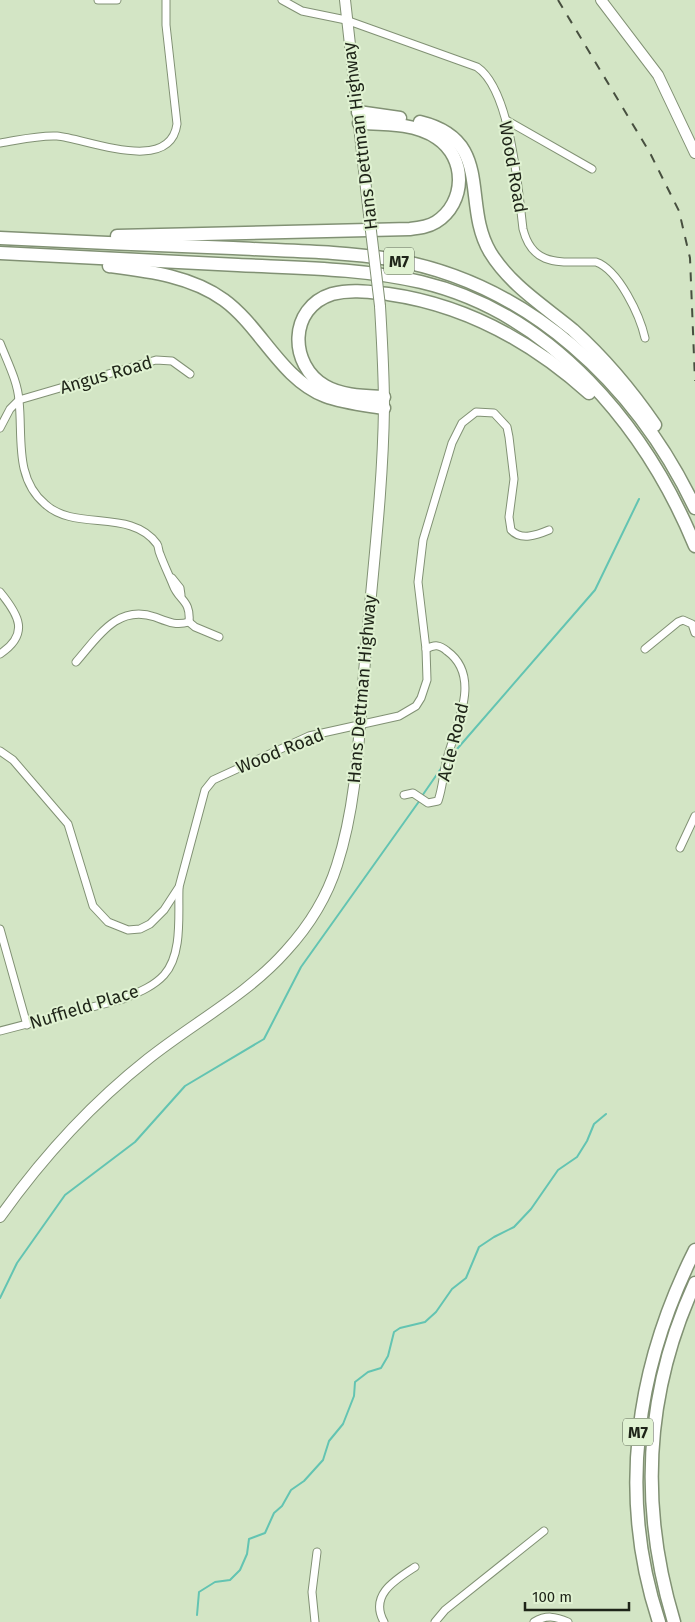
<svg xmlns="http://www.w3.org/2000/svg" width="695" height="1622" font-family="'Fira Sans',sans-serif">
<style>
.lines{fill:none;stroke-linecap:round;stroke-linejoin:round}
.stream{stroke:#63c4b2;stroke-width:2}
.street-casing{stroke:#819174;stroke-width:9}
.secondary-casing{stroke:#819174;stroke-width:12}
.highway-casing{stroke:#819174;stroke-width:15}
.street{stroke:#fff;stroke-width:7}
.secondary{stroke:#fff;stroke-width:10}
.highway{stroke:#fff;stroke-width:12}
.rail{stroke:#474f3f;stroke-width:2;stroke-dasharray:9 9;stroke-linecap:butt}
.secondary-bridge-casing{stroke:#819174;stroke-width:12;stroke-linecap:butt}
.secondary-bridge{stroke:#fff;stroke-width:10}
.labels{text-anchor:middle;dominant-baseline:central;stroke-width:4;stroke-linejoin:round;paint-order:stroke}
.shield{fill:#e0f2d2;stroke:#586250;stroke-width:1}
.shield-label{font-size:16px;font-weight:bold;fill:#1e2418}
.street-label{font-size:18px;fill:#1e2418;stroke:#e0f2d2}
</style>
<rect width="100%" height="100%" fill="#d3e5c5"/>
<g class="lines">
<!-- stream -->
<g class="stream">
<path d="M451,756L595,590L639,499"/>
<path d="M422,796L442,767"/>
<path d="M0,1298L17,1263L65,1195L135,1142L185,1086L264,1039L301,967L420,800"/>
<path d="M197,1615L199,1592L215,1582L230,1580L240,1570L247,1554L249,1539L265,1533L274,1513L282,1506L291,1490L304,1481L323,1460L329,1441L343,1424L354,1396L355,1382L368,1372L381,1368L388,1356L394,1332L400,1328L425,1322L436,1312L452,1289L466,1278L479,1247L494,1237L514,1227L531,1209L558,1170L577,1157L587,1141L594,1124L606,1114"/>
</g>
<!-- street casing -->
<g class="street-casing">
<g id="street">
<path d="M98,0H117"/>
<path d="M282,0L302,11L346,20L477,67C511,90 518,189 523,229C533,269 563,261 596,262C619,270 640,316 645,338"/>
<path d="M506,120L592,169"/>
<path d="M0,143C19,140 38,135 57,136C88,139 170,175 177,124L166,25V0"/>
<path d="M0,343C7,361 18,382 19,401C23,436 14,478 45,504C75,532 131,508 157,544C159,547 158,550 160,554C164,565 169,575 173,585C179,601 191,600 189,622"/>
<path d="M0,428L10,409L19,400L156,360L172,361L190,374"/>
<path d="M172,578L180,588L181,595"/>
<path d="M0,592C19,615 30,634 0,654"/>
<path d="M189,622L195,627L219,637"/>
<path d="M645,649L678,622L683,620L692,624L695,633"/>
<path d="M76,662C98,637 117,604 155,617C168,622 176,626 189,622"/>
<path d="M0,751L13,760L68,824L93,906L108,922L128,930L140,929L150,924L164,910L179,887L205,790L213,780L309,736L399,716L416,706L421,698L427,680L426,649L418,582L423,540L452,443L462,423L476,412L494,413L507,427L509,437L514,479L509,517L511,530C521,541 537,535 549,530"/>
<path d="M404,795L413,793L428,803L438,801C443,787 443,773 447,759C455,727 483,677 447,651C440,645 435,644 426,649"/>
<path d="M680,848L695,816"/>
<path d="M0,929L27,1025"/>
<path d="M0,1031L123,999C137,993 153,987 164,975C183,954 178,914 179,888"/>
<path d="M315,1622L312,1592L317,1552"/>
<path d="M384,1622C369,1595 395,1580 415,1567"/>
<path d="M435,1622L445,1610L544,1531"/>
<path d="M534,1622C546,1615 555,1616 568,1622"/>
</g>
</g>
<!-- secondary casing -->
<g class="secondary-casing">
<g id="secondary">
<path d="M345,0L368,206"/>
<path d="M601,0L658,75L695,153"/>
<path d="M0,1217C42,1158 91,1104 148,1059C193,1023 247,995 286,951C308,927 327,897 337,865C358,800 359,729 365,661C372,576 383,491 384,407C384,373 382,340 380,306"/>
</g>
</g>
<!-- highway casing -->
<g class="highway-casing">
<g id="highway">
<path d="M358,112L400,118"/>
<path d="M420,122C495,140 461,203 490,252C510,285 544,306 573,330C604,358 631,390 655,425"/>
<path d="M117,236L410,229C419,228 428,227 436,222C466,203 467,158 437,138C415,123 384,124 359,123"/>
<path d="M0,238C78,242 155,245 233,248C285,251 338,251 390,259C528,282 636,384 695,508"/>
<path d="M0,253C79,257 159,261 238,265C299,268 361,268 421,282C552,313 646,427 695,546"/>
<path d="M109,266C148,271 191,276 224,300C261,327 281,379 325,396C343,403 365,405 384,408"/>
<path d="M384,397C365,396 342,396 325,386C289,365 288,308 332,294C351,289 370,292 388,294C466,305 531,341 589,393"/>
<path d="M659,1622C617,1495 636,1367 695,1250"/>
<path d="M674,1622C639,1506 644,1394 695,1283"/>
</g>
</g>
<!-- street -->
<use href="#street" class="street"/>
<!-- secondary -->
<use href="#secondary" class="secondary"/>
<!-- highway -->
<use href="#highway" class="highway"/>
<!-- rail -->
<path class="rail" d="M558,0L650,153L679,211L690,258L695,381"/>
<!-- secondary-bridge casing -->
<g class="secondary-bridge-casing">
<path id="secondary-bridge" d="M368,206L380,306"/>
</g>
<!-- secondary-bridge -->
<use href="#secondary-bridge" class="secondary-bridge"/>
</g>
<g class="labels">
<!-- shield labels -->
<g class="shield">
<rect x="384" y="247.5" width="30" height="27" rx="4"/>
<rect x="623" y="1418.5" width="30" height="27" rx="4"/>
</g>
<g class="shield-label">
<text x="399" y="261">M7</text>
<text x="638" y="1432">M7</text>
</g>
<!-- street labels -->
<g class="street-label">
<text transform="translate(360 136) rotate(-97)">Hans Dettman Highway</text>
<text transform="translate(513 167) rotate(80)">Wood Road</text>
<text transform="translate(106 375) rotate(-16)">Angus Road</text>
<text transform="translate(362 689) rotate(-85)">Hans Dettman Highway</text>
<text transform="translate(453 742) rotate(-76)">Acle Road</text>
<text transform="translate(280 751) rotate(-22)">Wood Road</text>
<text transform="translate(84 1007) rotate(-17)">Nuffield Place</text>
</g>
</g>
<!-- scale -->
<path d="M525 1602v8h104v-8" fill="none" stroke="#1e2418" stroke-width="2.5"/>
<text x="532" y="1602" font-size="15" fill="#1e2418" stroke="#e0f2d2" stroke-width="4" paint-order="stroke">100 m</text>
</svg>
